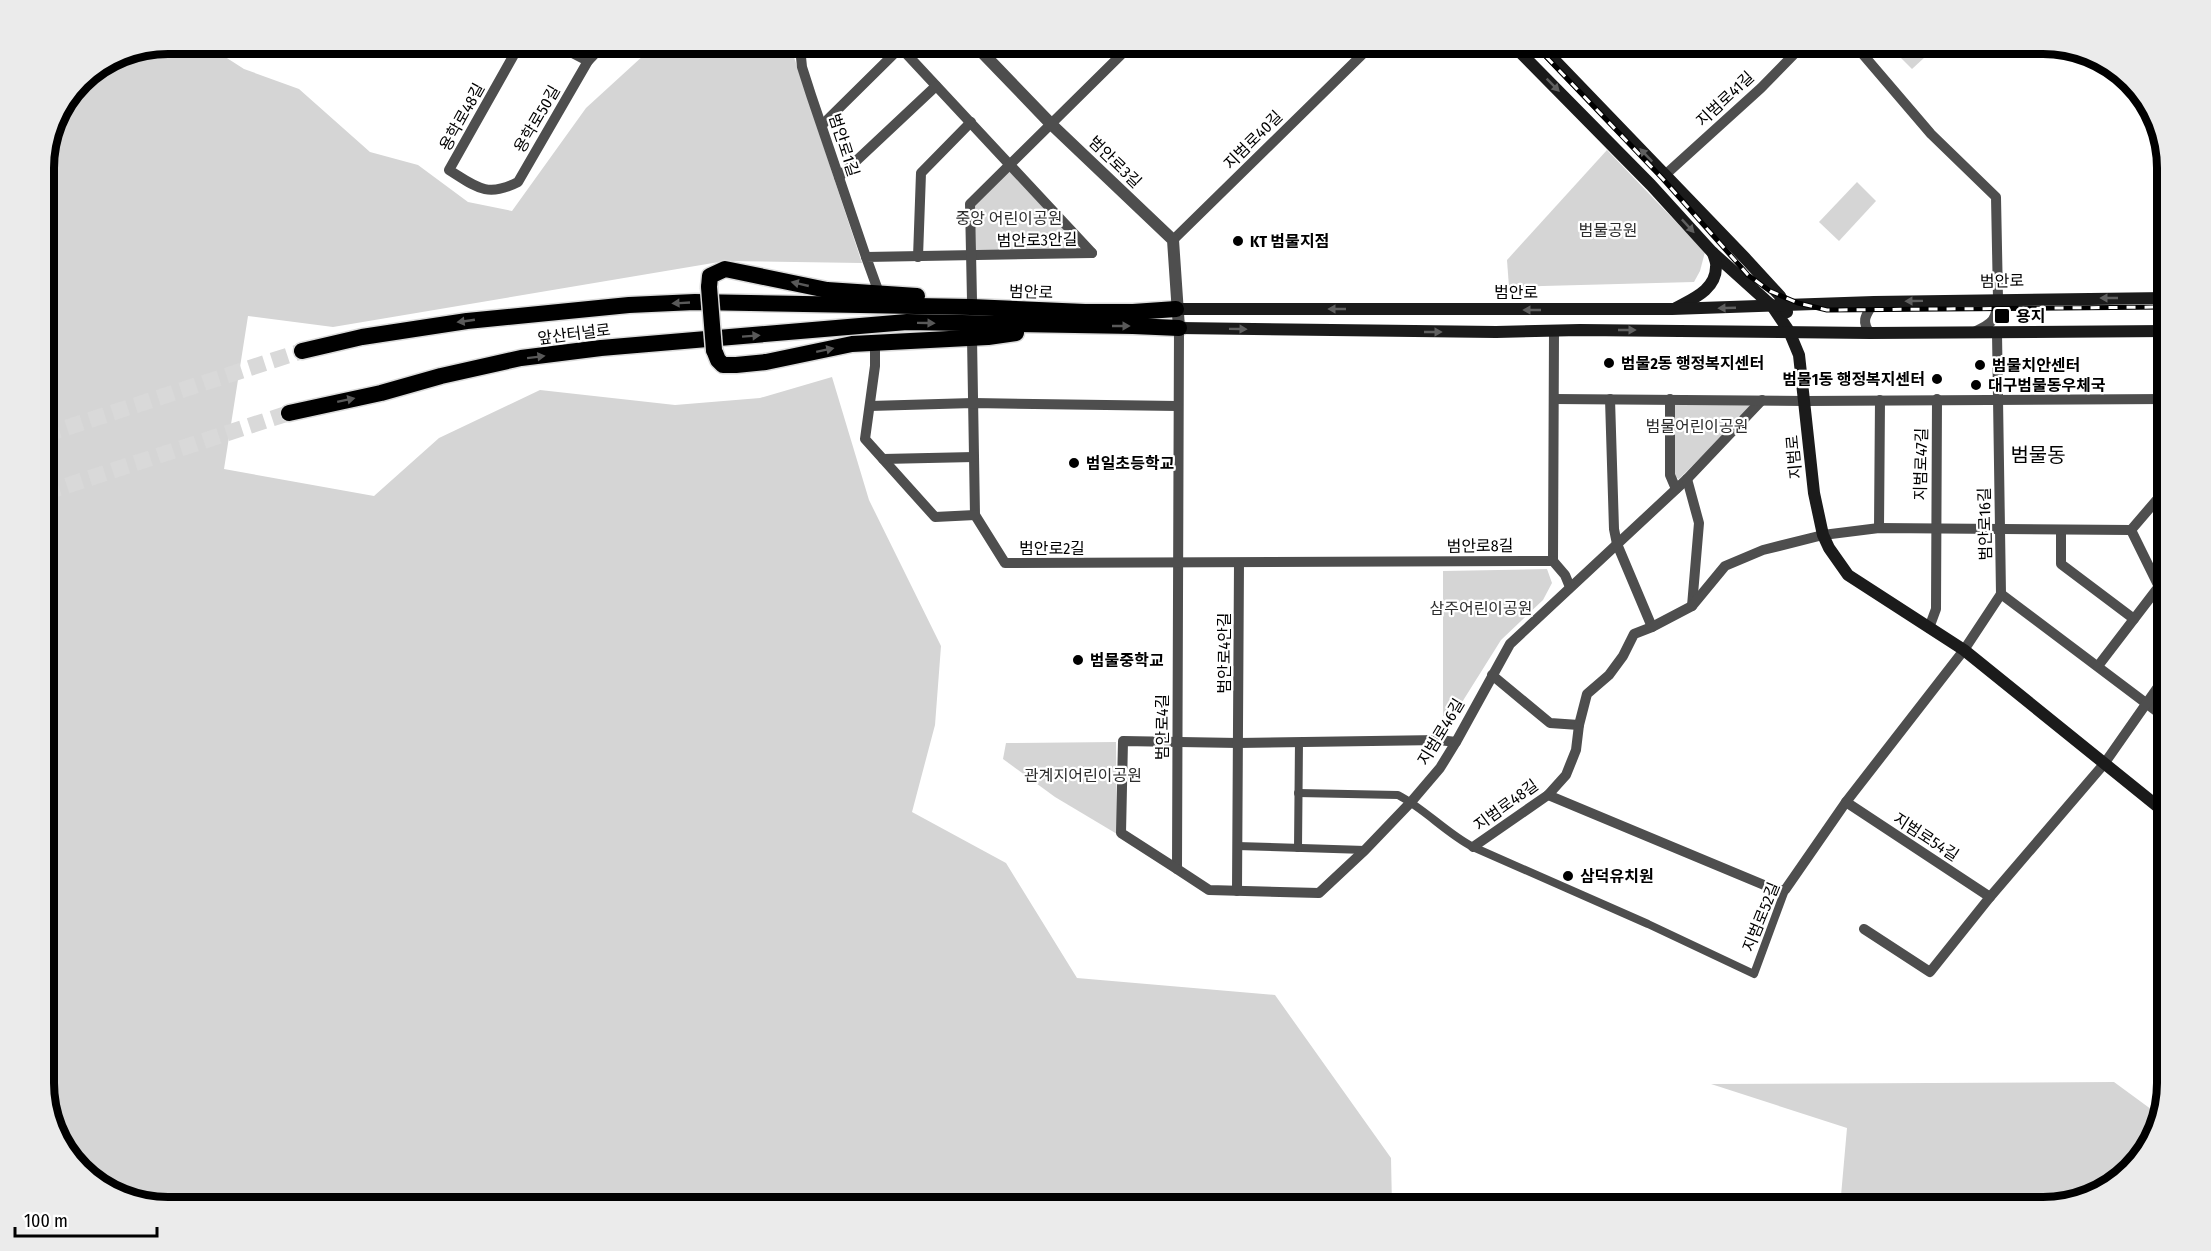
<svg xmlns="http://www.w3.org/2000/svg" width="2211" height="1251" font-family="'Fira Sans Condensed','Noto Sans KR',sans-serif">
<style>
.green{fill:#d5d5d5}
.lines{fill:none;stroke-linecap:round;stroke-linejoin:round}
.trunk-tunnel{stroke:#d9d9d9;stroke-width:16;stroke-dasharray:16 8;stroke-linecap:butt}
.trunk-casing{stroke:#dbdbdb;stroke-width:19}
.pedestrian{stroke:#4e4e4e;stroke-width:8}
.minor{stroke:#4e4e4e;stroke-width:10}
.tertiary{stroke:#4e4e4e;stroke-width:12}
.secondary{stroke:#1b1b1b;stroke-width:12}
.trunk{stroke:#000;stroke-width:16}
.rail-casing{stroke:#000;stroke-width:5}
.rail{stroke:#fff;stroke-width:3;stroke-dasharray:9;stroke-linecap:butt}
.trunk-bridge-casing{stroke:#dbdbdb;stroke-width:19;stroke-linecap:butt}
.trunk-bridge{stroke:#000;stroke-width:16}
.oneway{fill:#5f5f5f}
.oneway2{fill:#595959}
.poi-dot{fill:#000;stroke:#fff;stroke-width:2}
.labels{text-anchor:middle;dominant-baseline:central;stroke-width:4.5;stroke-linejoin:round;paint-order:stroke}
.street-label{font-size:16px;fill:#000;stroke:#fff}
.park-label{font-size:16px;fill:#2c2c2c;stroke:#fff}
.poi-label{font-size:16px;font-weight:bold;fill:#000;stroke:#fff;text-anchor:start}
.quarter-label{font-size:20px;fill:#000;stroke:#fff}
.rim{fill:none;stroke:#000;stroke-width:8}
</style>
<rect width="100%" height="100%" fill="#fff"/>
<!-- green -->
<g class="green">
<path d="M168,44H205L244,69L299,89L370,152L418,165L468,202L512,211L586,108L656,44H781L792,51L862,263L725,261L333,327L248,316L224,469L374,496L439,438L540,390L675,405L760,398L832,377L869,500L941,646L935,725L912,812L1006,863L1077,978L1275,995L1391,1158L1392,1207H168L106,1191L60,1145L44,1091V160L53,120L80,80L121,53Z"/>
<path d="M1898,44H1939L1912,69L1892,49Z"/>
<path d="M1607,150L1705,252L1700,271L1694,282L1509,287L1507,260Z"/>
<path d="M1008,172H1011L1079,247L1078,249L976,252L974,205Z"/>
<path d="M1857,182L1876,201L1839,241L1819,222Z"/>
<path d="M1672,402H1757L1679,479L1673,476Z"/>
<path d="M2167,520V578L2154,535Z"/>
<path d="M1547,569L1552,583L1543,600L1501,640L1454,715L1443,716V571Z"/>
<path d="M1116,742L1117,834L1055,797L1003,759L1006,743Z"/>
<path d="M2114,1082L2159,1115L2151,1145L2105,1191L2043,1207H1840L1847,1128L1711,1084Z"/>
</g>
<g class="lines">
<!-- trunk-tunnel -->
<g class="trunk-tunnel">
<path d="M44,435L302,351"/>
<path d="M44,493L289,413"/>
</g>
<!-- trunk casing -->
<g class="trunk-casing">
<g id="trunk">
<path d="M709,287L710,276L725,269L827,290L917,296"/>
<path d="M714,350L718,360L723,365H736L766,362L852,344L988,337L1016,333"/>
<path d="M302,351L362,337L467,321L629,305L695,302L971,307L1085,312H1133L1176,309"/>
<path d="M289,413L381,393L441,376L521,358L601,348L907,322L1133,326L1179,328"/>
</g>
</g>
<!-- pedestrian -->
<g class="pedestrian">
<path d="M1298,793L1398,795C1425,809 1446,833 1473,847L1648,924L1754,974L1785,890"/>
<path d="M1237,846L1365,850"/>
<path d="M1298,848L1299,742"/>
</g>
<!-- minor -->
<g class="minor">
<path d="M520,44L449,170C476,187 487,198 518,182L588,61L604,44"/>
<path d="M555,44L588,61"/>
<path d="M795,44L800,47L802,67L811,95L866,257"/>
<path d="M1854,44L1931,134L1996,197L1998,299C1996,320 1994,323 1974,332"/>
<path d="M800,47C812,49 825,51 836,44"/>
<path d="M900,47L1092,253"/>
<path d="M822,125L904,44"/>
<path d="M1665,175L1761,88L1804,44"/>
<path d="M839,177L936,86"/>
<path d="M1173,240L1373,44"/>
<path d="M918,257L921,173L971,122"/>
<path d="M879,293L866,257L1092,253"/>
<path d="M972,300L970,204L1132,44"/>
<path d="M1179,328L1177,869L1209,890L1319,893L1365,850L1411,802L1440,768L1456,742L1510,644L1687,479L1762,400"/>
<path d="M1870,333C1860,320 1867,314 1874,302"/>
<path d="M1997,333L2001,594L2167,719"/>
<path d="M972,338L975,515L1005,563L1553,561"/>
<path d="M875,342V366L865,439L935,517L975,515"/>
<path d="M1554,399L1806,401L2167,399"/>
<path d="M1610,399L1614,529L1617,544L1652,627"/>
<path d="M1670,399V475L1676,489"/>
<path d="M870,406L973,403L1178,406"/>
<path d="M883,459L974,457"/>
<path d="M1687,479L1699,523L1692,606"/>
<path d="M1879,528L1880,400"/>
<path d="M2061,530V564L2134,619"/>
<path d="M2131,530L2167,603"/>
<path d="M2131,530L2167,488"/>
<path d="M1553,561L1554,331"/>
<path d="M1553,561L1565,575L1570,587"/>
<path d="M1929,628L1936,609L1937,399"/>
<path d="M2098,666L2160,585"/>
<path d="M1492,675L1550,723L1579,725"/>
<path d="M1548,795L1776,890H1785L1846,802L1964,650L2001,594"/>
<path d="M1846,802L1990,897"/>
<path d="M1473,847L1548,795L1566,775L1576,750L1579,725L1587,694L1609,675L1623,656L1634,634L1652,627L1692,606L1725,566L1763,550L1823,535L1879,528L2131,530"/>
<path d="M1177,869L1121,833L1123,741L1238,743L1439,740L1456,742"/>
<path d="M1237,891L1239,563"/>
<path d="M1864,929L1930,972L1990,897L2104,764L2167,674"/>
</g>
<!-- tertiary -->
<path class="tertiary" d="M974,44L1051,124L1173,240L1179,328"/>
<!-- secondary -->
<g class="secondary">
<path d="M1512,44L1651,185L1712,252L1772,306L1789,331L1799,355L1814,493L1823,535L1829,548L1848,575L1964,650L2167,814"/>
<path d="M1539,44L1745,258L1780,296L1787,312"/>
<path d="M1676,308C1692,299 1716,290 1716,267C1717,263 1714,257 1713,253"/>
<path d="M1176,309H1672L1874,302L2167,298"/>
<path d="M1179,328L1496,332L1580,330L1870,333L2167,331"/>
</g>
<!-- trunk -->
<use href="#trunk" class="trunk"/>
<!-- rail casing -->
<g class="rail-casing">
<path id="rail" d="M1534,44L1663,179L1748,275L1770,291L1798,303L1827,310L2167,307"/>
</g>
<!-- rail -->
<use href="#rail" class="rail"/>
<!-- trunk-bridge casing -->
<g class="trunk-bridge-casing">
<path id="trunk-bridge" d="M709,287L714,350"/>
</g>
<!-- trunk-bridge -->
<use href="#trunk-bridge" class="trunk-bridge"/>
</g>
<!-- one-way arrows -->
<defs><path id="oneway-solid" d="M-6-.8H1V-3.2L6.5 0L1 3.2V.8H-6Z" transform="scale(1.5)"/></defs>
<g class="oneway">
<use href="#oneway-solid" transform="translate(1553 85) rotate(45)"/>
<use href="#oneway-solid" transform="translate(1646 155) rotate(-134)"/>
<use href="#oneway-solid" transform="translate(1688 226) rotate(47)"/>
<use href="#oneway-solid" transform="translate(2109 298) rotate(180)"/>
<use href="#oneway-solid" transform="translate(1914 301) rotate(179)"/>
<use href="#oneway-solid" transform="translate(1727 308) rotate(178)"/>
<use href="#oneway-solid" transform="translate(1337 309) rotate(-180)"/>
<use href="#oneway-solid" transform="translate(1532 310) rotate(180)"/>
<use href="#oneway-solid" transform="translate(1238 329) rotate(1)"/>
<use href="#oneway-solid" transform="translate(1627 330)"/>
<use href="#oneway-solid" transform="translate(1433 332)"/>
</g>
<g class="oneway2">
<use href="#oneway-solid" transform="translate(800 284) rotate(-167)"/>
<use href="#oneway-solid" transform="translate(681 303) rotate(177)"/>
<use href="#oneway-solid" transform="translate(466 321) rotate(172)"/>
<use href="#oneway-solid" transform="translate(926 323) rotate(1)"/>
<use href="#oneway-solid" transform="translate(1121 326)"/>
<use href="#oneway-solid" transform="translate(751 336) rotate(-4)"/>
<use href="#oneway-solid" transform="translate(825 350) rotate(-12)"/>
<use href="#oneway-solid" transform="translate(536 357) rotate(-7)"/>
<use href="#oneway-solid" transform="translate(346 400) rotate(-12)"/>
</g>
<!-- markers -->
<g class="poi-dot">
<circle cx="1238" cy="241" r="6"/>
<rect x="1994" y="308" width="16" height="16" rx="3"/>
<circle cx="1609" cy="363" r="6"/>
<circle cx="1980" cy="365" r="6"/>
<circle cx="1937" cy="379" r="6"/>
<circle cx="1976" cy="385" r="6"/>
<circle cx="1074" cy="463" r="6"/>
<circle cx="1078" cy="660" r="6"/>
<circle cx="1568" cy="876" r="6"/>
</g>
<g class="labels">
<!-- street labels -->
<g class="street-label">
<text transform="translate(1725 99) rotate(-43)">지범로41길</text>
<text transform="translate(462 117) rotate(-61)">용학로48길</text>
<text transform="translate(537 119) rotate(-60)">용학로50길</text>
<text transform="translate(1253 140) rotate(-45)">지범로40길</text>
<text transform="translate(844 145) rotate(72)">범안로1길</text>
<text transform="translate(1115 162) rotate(44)">범안로3길</text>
<text transform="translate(1037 240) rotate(-1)">범안로3안길</text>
<text transform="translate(2002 281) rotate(-1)">범안로</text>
<text transform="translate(1031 292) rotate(2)">범안로</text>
<text x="1516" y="292">범안로</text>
<text transform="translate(574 334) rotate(-7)">앞산터널로</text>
<text transform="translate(1794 457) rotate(-95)">지범로</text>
<text transform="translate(1921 464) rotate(-89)">지범로47길</text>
<text transform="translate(1985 524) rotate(-91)">범안로16길</text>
<text transform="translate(1480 546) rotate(-1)">범안로8길</text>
<text x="1052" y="548">범안로2길</text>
<text transform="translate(1224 653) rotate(-90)">범안로4안길</text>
<text transform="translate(1162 727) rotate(-90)">범안로4길</text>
<text transform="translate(1441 732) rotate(-59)">지범로46길</text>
<text transform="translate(1506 805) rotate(-36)">지범로48길</text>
<text transform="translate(1926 837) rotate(33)">지범로54길</text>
<text transform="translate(1761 917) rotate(-68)">지범로52길</text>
</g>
<!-- park labels -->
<g class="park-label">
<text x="1009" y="218">중앙 어린이공원</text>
<text x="1608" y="230">범물공원</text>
<text x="1697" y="426">범물어린이공원</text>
<text x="1481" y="608">삼주어린이공원</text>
<text x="1083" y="775">관계지어린이공원</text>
</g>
<!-- poi labels -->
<g class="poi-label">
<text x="1250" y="241">KT 범물지점</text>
<text x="2016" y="316">용지</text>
<text x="1621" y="363">범물2동 행정복지센터</text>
<text x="1992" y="365">범물치안센터</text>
<text x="1925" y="379" text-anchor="end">범물1동 행정복지센터</text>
<text x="1988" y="385">대구범물동우체국</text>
<text x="1086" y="463">범일초등학교</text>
<text x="1090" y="660">범물중학교</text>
<text x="1580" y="876">삼덕유치원</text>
</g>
<!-- quarter labels -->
<g class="quarter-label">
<text x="2038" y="455">범물동</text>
</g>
</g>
<!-- crop -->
<path d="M0 0H2211V1251H0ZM168 54H2043A114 114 0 0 1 2157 168V1083A114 114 0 0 1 2043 1197H168A114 114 0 0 1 54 1083V168A114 114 0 0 1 168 54Z" fill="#ebebeb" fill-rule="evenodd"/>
<path class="rim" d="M168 54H2043A114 114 0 0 1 2157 168V1083A114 114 0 0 1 2043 1197H168A114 114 0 0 1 54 1083V168A114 114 0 0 1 168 54Z"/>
<!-- scale -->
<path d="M15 1227v9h142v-9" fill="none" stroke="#000000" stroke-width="3"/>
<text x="24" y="1227" font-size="18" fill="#000000" stroke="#ffffff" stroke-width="4.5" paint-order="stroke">100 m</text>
</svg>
